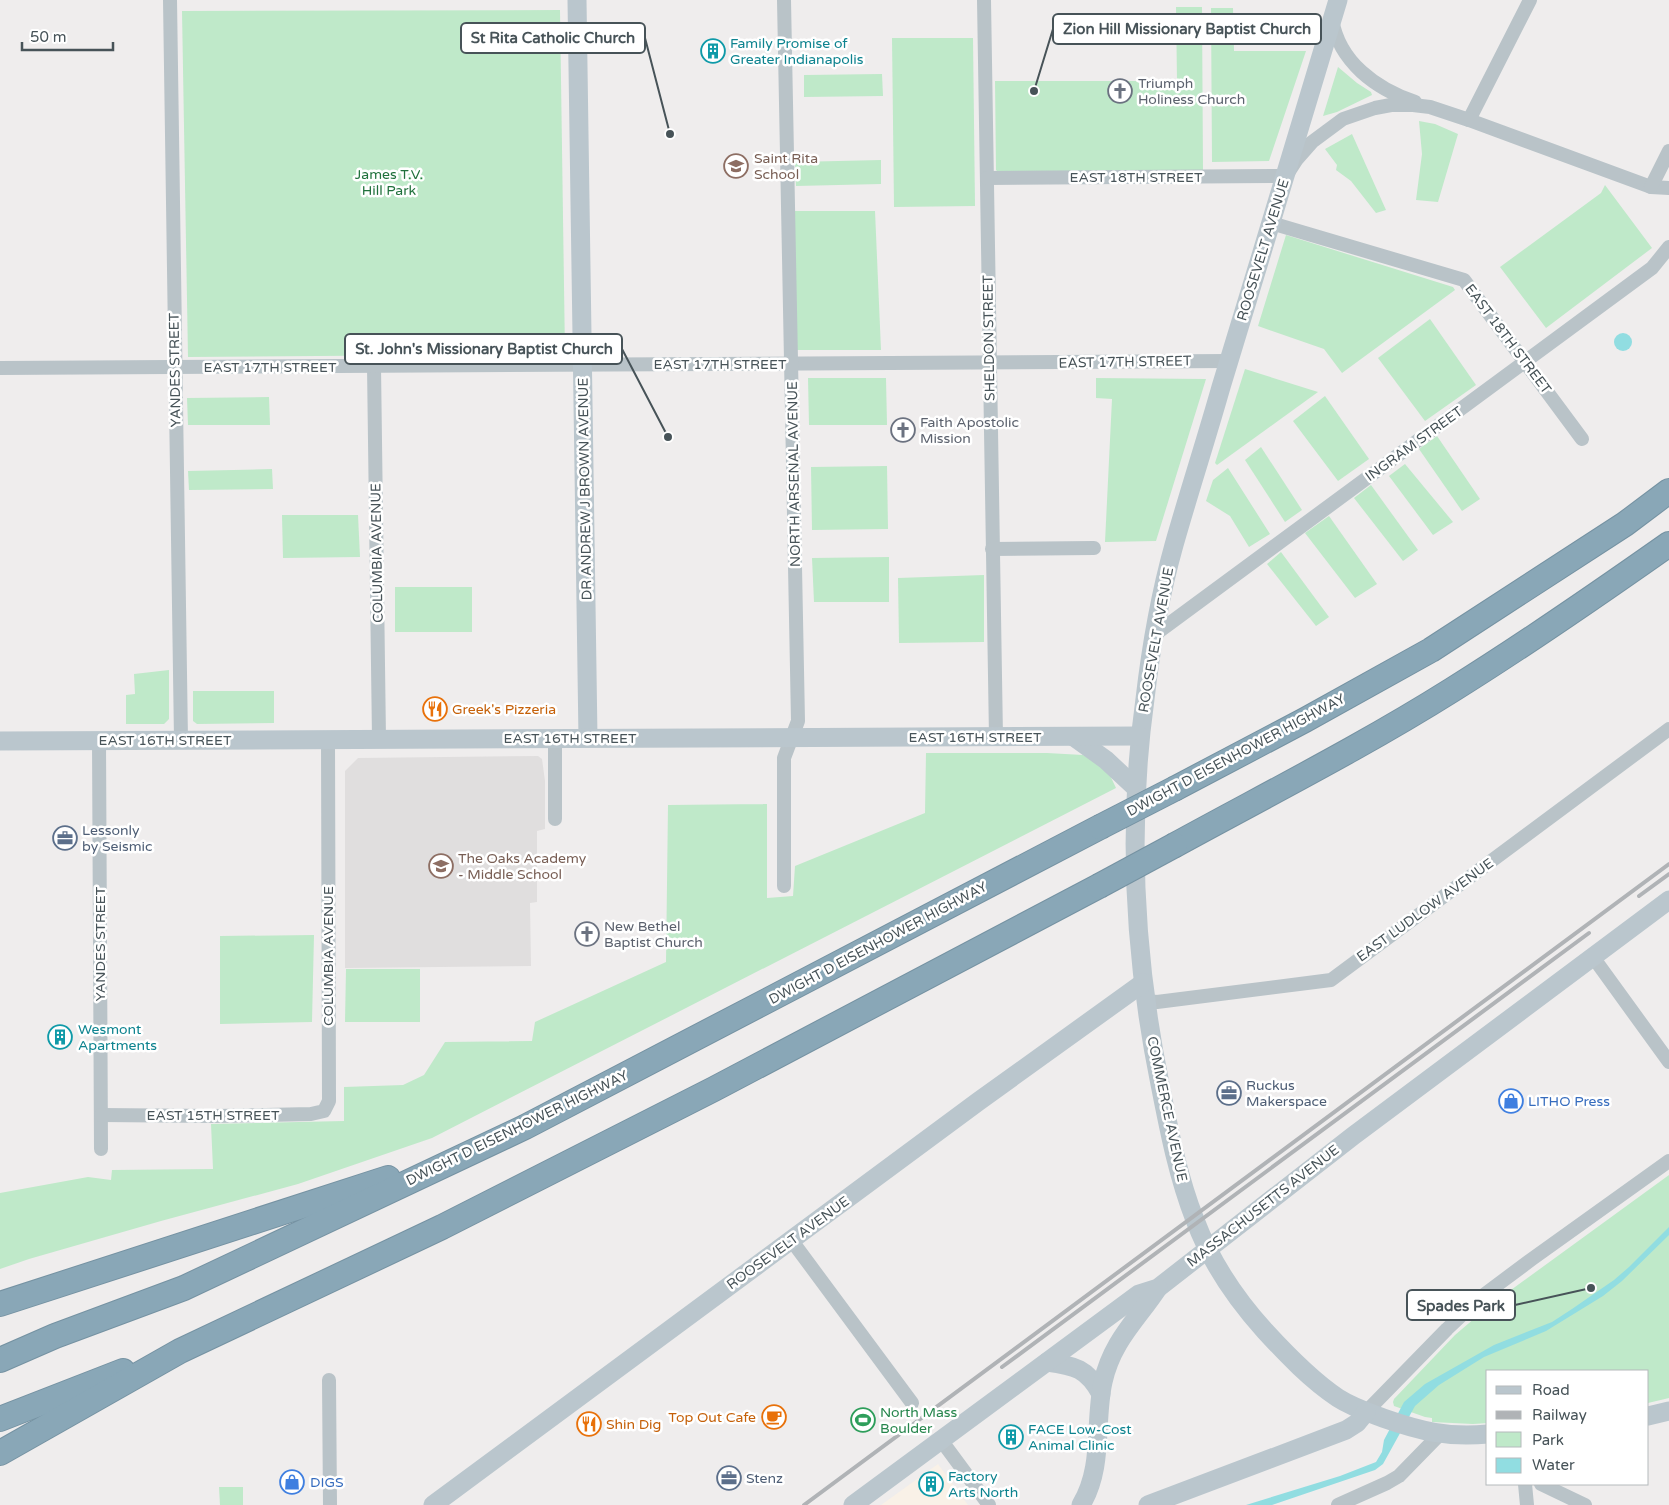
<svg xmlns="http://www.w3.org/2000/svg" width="1669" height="1505" font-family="'Varela Round',sans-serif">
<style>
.commercial{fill:#f9f1e7}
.education{fill:#e0dede}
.green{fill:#bfe9c9}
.water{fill:#91dde1}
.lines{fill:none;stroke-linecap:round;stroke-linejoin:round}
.highway-casing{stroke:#7592a2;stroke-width:26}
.street{stroke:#b9c3c8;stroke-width:14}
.secondary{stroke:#bac6cd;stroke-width:19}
.highway{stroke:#89a7b7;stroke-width:24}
.rail{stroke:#b0b3b6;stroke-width:4}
.highway-bridge-casing{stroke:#7592a2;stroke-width:26;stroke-linecap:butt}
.highway-bridge{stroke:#89a7b7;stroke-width:24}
.labels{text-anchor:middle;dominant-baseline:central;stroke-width:5;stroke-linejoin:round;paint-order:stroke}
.culture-label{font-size:14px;fill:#0d838f;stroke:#fff;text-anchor:start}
.worship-label{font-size:14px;fill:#5b616d;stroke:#fff;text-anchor:start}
.education-label{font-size:14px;fill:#785e54;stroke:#fff;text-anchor:start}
.park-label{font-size:14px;fill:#20713c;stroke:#fff}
.street-label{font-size:14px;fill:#475358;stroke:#fff}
.food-label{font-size:14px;fill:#c56008;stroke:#fff;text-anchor:start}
.service-label{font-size:14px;fill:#4e5e75;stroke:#fff;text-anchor:start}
.shop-label{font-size:14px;fill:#366cbe;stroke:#fff;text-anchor:start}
.leisure-label{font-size:14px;fill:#27864d;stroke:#fff;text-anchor:start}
.leader{fill:none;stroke:#475358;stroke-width:2}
.callout-dot{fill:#475358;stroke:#fff;stroke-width:2}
.callout{fill:#fff;stroke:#475358;stroke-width:2}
.callout-label{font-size:15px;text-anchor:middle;font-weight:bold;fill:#475358}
</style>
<rect width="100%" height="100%" fill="#efeded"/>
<!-- commercial -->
<path class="commercial" d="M938,1464L968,1505H881Z"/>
<!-- education -->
<path class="education" d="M538,756L542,759L545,781V829L537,831V902L530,903L531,966L345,968V771L358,758Z"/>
<!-- green -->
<g class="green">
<path d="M1176,7H1202L1203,171L999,173L996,170L995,81H1177Z"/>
<path d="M1211,8H1233L1234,51H1306L1269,161L1212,162Z"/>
<path d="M560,10L565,354L188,357L182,11Z"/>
<path d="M892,38H973L975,206L894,207Z"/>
<path d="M1338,67L1357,83L1371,92L1372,95L1337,112L1323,116Z"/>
<path d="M882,74L883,96L804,97V75Z"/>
<path d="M1419,121L1435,124L1458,134L1438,202L1416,200L1422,154Z"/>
<path d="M1352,134L1386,210L1376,213L1351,181L1336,170L1337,165L1325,149Z"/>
<path d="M881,160V184L796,186L795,162Z"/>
<path d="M1605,185L1652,248L1546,328L1500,267L1601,193Z"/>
<path d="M794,211H875L881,350H797Z"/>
<path d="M1286,235L1453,287L1455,290L1342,373L1324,349L1258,326Z"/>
<path d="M1430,319L1476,385L1425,421L1378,358Z"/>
<path d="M1245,369L1318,392L1217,465L1215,463Z"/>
<path d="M808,378H886L887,425H809Z"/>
<path d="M1096,378L1206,379L1156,541L1105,542L1112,399L1096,398Z"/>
<path d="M1325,396L1369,459L1338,481L1293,421Z"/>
<path d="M269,397L270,425H188L187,398Z"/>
<path d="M1437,436L1480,499L1462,511L1419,449Z"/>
<path d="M1261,447L1302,510L1285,522L1245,460Z"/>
<path d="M1405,464L1453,522L1433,535L1389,476Z"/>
<path d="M887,466L888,529L812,530L811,467Z"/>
<path d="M1228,468L1270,534L1249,547L1230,516L1206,501L1213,480Z"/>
<path d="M272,469L273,489L189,490L188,471Z"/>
<path d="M1371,485L1418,550L1403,561L1354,498Z"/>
<path d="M282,515H358L360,557L283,558Z"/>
<path d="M1329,516L1377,584L1355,598L1305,533Z"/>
<path d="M1281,552L1329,617L1316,626L1267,564Z"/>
<path d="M889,557V602H814L812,558Z"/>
<path d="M984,575V642L899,643L898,578Z"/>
<rect x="395" y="587" width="77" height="45"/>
<path d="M169,670V719L164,724H126V695L135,694L134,674Z"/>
<path d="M193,691H274V723L197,724L193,721Z"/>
<path d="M926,753H1047L1083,755L1107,769L1116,788L432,1138L298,1184L161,1221L29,1259L0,1269V1193L88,1177L111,1180L112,1170L213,1169L211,1124L344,1121V1087L403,1085L424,1075L445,1042L532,1041L535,1022L666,962L668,805L767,804V898L793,896L795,866L925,813Z"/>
<path d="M314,935L312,1022L220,1024V936Z"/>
<path d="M346,969H420V1022H345Z"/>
<path d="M1669,1175V1398L1648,1403V1371H1488V1423L1473,1424L1432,1422V1418L1425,1417L1394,1406L1393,1402L1394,1399L1455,1335L1489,1306Z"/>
<path d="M219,1487H243V1505H220Z"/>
</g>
<!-- water -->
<g class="water">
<circle cx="1623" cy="342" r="9"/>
<path d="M1669,1227V1235L1622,1281L1603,1296L1546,1331L1484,1357L1439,1385L1415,1406L1383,1464L1375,1470L1272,1505H1246L1340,1476L1376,1462L1382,1452L1384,1440L1404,1402L1425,1384L1494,1345L1552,1322L1572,1309L1614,1280L1629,1267Z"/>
</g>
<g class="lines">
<!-- highway casing -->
<g class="highway-casing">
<g id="highway">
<path d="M1176,788L1305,720L1431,650L1625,524L1669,491"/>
<path d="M1175,845C1268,794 1363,746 1452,690C1526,644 1598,594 1669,544"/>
<path d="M0,1304L388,1178"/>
<path d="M0,1360L55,1336L184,1288L525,1127L1100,827"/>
<path d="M0,1419L123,1371"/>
<path d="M0,1453L180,1351L442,1227L714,1089L1099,886"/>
</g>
</g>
<!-- street -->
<g class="street">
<path d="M170,0L181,740"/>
<path d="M984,0L996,737"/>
<path d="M1332,19C1339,62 1376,89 1415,102"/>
<path d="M1469,120L1530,0"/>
<path d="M987,178L1286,176L1297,159L1312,142L1343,119L1375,108L1391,105H1413L1430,107L1469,120L1651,187L1669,188"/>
<path d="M1651,187L1669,151"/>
<path d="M1271,223L1464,280L1582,439"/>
<path d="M374,366L379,739"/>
<path d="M0,368L1229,361"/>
<path d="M992,549L1094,548"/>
<path d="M1154,635L1652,268L1669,247"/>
<path d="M555,738V819"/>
<path d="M99,740L101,1149"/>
<path d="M784,886V758L798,721L784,0"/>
<path d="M1593,957L1669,1062"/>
<path d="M1146,1001L1157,1002L1331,980L1669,729"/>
<path d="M101,1115L215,1116L311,1114L324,1111L329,1101L328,740"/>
<path d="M792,1241L912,1403"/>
<path d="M329,1380L330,1505"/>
<path d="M1366,1412L1447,1329L1481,1297L1532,1259L1669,1161"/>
<path d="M941,1440L989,1505"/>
<path d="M1525,1484L1527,1505"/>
<path d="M1541,1484L1585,1505"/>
<path d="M1338,1505L1387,1483L1399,1476L1440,1434"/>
</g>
<!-- secondary -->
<g class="secondary">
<path d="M577,0L588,738"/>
<path d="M1338,0C1300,129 1260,258 1221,387C1206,440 1189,492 1174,545C1160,595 1151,647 1145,699C1127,829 1134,956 1160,1084C1169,1130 1178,1177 1195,1220C1210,1260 1236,1299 1265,1331C1287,1355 1311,1380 1338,1398C1352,1407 1367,1412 1383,1418C1420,1431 1448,1438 1488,1434"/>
<path d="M1074,737L1106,760L1136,788"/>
<path d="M0,741L1140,736"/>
<path d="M1047,1362C1075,1366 1087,1368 1101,1394"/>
<path d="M1648,1416L1669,1411"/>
<path d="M433,1505L979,1101L1143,983"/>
<path d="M853,1505L1139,1294L1158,1288L1353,1136L1669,900"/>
<path d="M1081,1505C1104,1467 1094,1423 1103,1382C1112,1341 1137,1320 1158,1288"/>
<path d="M1148,1505L1346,1430L1357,1423L1366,1412"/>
</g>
<!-- highway -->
<use href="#highway" class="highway"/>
<!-- rail -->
<g class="rail">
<path d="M1639,896L1669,874"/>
<path d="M1002,1367L1589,933"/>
<path d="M804,1505L1669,864"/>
</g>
<!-- highway-bridge casing -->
<g class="highway-bridge-casing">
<g id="highway-bridge">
<path d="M1100,827L1176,788"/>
<path d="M1099,886L1175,845"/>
</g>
</g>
<!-- highway-bridge -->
<use href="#highway-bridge" class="highway-bridge"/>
</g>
<!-- icons -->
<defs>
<g id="building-ring" transform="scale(1.25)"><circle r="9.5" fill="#fff" stroke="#0f9aa8" stroke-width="1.5"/><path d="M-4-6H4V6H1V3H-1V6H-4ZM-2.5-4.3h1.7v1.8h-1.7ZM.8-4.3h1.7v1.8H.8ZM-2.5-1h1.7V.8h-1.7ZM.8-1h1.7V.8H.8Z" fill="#0f9aa8"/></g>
<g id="church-ring" transform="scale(1.25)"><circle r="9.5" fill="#fff" stroke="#6b7280" stroke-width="1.5"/><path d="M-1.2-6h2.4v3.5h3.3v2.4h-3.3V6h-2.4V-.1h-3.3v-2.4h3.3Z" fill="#6b7280"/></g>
<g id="school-ring" transform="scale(1.25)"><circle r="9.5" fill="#fff" stroke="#8d6e63" stroke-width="1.5"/><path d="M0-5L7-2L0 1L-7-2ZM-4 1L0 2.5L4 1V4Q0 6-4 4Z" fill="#8d6e63"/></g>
<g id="restaurant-ring" transform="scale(1.25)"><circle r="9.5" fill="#fff" stroke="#e8710a" stroke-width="1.5"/><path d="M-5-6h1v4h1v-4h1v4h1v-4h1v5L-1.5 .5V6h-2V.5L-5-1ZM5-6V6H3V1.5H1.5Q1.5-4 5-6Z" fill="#e8710a"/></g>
<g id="office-ring" transform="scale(1.25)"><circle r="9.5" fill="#fff" stroke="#5c6f8a" stroke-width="1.5"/><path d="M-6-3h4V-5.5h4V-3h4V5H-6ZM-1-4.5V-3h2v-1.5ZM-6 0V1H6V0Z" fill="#5c6f8a"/></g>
<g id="shop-ring" transform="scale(1.25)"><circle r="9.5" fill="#fff" stroke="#3f7fe0" stroke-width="1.5"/><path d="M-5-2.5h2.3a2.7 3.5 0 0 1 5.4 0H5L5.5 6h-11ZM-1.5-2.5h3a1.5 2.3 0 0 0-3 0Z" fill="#3f7fe0"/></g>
<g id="cafe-ring" transform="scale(1.25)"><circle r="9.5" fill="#fff" stroke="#e8710a" stroke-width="1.5"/><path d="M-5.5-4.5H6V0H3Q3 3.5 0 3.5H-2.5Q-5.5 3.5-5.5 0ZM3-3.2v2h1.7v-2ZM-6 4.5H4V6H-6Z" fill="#e8710a"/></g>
<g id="stadium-ring" transform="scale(1.25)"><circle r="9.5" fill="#fff" stroke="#2e9e5b" stroke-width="1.5"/><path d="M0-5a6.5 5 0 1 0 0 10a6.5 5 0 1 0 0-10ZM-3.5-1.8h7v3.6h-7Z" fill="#2e9e5b"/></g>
</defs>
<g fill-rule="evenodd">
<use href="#building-ring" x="713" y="51"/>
<use href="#church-ring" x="1120" y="91"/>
<use href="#school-ring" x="736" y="166"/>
<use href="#church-ring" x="903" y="430"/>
<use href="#restaurant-ring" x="435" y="709"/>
<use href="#office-ring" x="65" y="838"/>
<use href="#school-ring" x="441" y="866"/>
<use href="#church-ring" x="587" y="934"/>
<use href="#building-ring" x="60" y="1037"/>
<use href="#office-ring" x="1229" y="1093"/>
<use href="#shop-ring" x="1511" y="1101"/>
<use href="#cafe-ring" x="774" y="1417"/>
<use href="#stadium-ring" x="863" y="1420"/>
<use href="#restaurant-ring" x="589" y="1424"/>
<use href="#building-ring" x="1011" y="1437"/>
<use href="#office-ring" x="729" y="1478"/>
<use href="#shop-ring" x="292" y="1482"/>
<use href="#building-ring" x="931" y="1484"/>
</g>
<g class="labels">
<!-- culture labels -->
<g class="culture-label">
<text x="730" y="43">Family Promise of<tspan x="730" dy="16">Greater Indianapolis</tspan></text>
<text x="78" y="1029">Wesmont<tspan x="78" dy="16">Apartments</tspan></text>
<text x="1028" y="1429">FACE Low-Cost<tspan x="1028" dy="16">Animal Clinic</tspan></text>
<text x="948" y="1476">Factory<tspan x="948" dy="16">Arts North</tspan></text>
</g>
<!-- worship labels -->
<g class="worship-label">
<text x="1138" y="83">Triumph<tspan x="1138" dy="16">Holiness Church</tspan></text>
<text x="920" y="422">Faith Apostolic<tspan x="920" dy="16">Mission</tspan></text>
<text x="604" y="926">New Bethel<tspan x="604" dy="16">Baptist Church</tspan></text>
</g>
<!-- education labels -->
<g class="education-label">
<text x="754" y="158">Saint Rita<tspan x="754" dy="16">School</tspan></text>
<text x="458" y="858">The Oaks Academy<tspan x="458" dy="16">- Middle School</tspan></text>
</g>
<!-- park labels -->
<g class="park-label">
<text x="389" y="174">James T.V.<tspan x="389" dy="16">Hill Park</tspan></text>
</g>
<!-- street labels -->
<g class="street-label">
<text x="1136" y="177">EAST 18TH STREET</text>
<text transform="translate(1263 250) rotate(-73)">ROOSEVELT AVENUE</text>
<text transform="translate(989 338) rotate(-91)">SHELDON STREET</text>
<text transform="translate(1508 339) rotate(53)">EAST 18TH STREET</text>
<text transform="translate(1125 362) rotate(-1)">EAST 17TH STREET</text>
<text x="720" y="364">EAST 17TH STREET</text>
<text x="270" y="367">EAST 17TH STREET</text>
<text transform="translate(175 370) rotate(-91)">YANDES STREET</text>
<text transform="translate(1414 444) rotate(-36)">INGRAM STREET</text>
<text transform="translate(794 474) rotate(-91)">NORTH ARSENAL AVENUE</text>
<text transform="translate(585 489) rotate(-91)">DR ANDREW J BROWN AVENUE</text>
<text transform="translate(377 553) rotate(-91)">COLUMBIA AVENUE</text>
<text transform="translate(1156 640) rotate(-80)">ROOSEVELT AVENUE</text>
<text x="975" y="737">EAST 16TH STREET</text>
<text x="570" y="738">EAST 16TH STREET</text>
<text x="165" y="740">EAST 16TH STREET</text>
<text transform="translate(1236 755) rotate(-28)">DWIGHT D EISENHOWER HIGHWAY</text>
<text transform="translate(1425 910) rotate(-36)">EAST LUDLOW AVENUE</text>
<text transform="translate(878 943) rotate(-28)">DWIGHT D EISENHOWER HIGHWAY</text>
<text transform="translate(100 944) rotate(-90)">YANDES STREET</text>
<text transform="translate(328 956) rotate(-90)">COLUMBIA AVENUE</text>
<text transform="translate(1167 1109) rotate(78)">COMMERCE AVENUE</text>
<text x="213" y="1115">EAST 15TH STREET</text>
<text transform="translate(517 1128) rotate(-26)">DWIGHT D EISENHOWER HIGHWAY</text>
<text transform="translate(1263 1206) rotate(-38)">MASSACHUSETTS AVENUE</text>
<text transform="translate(788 1243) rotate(-36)">ROOSEVELT AVENUE</text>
</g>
<!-- food labels -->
<g class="food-label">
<text x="452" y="709">Greek's Pizzeria</text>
<text x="756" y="1417" text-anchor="end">Top Out Cafe</text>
<text x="606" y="1424">Shin Dig</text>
</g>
<!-- service labels -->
<g class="service-label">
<text x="82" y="830">Lessonly<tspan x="82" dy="16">by Seismic</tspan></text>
<text x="1246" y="1085">Ruckus<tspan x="1246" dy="16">Makerspace</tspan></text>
<text x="746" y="1478">Stenz</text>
</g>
<!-- shop labels -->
<g class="shop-label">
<text x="1528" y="1101">LITHO Press</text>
<text x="310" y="1482">DIGS</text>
</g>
<!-- leisure labels -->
<g class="leisure-label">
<text x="880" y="1412">North Mass<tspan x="880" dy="16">Boulder</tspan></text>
</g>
</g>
<!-- callouts -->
<path class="leader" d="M1034 91L1053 29M670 134L645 38M668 437L622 349M1591 1288L1515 1305"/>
<g class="callout-dot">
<circle cx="1034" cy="91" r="5"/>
<circle cx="670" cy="134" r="5"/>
<circle cx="668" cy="437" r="5"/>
<circle cx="1591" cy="1288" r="5"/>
</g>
<g class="callout">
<rect x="1053" y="14" width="268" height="30" rx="5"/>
<rect x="461" y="23" width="184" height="30" rx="5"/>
<rect x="345" y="334" width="277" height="30" rx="5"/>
<rect x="1407" y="1290" width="108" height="30" rx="5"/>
</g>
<g class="callout-label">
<text x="1187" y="34">Zion Hill Missionary Baptist Church</text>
<text x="553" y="43">St Rita Catholic Church</text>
<text x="484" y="354">St. John's Missionary Baptist Church</text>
<text x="1461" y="1311">Spades Park</text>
</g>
<!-- legend -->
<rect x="1486" y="1370" width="162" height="115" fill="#ffffff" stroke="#b5babc"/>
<rect x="1496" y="1386" width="25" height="8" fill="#bac6cd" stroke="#b5babc"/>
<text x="1532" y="1395" font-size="15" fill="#475358">Road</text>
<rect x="1496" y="1411" width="25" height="8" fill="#b0b3b6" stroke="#b5babc"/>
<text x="1532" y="1420" font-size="15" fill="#475358">Railway</text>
<rect x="1496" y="1432" width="25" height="15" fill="#bfe9c9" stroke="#b5babc"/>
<text x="1532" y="1445" font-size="15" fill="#475358">Park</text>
<rect x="1496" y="1458" width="25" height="15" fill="#91dde1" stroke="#b5babc"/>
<text x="1532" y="1470" font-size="15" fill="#475358">Water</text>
<!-- scale -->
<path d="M22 42v8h91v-8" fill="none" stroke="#475358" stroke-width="2.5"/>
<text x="30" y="42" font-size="15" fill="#475358" stroke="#ffffff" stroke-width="4" paint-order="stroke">50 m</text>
</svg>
